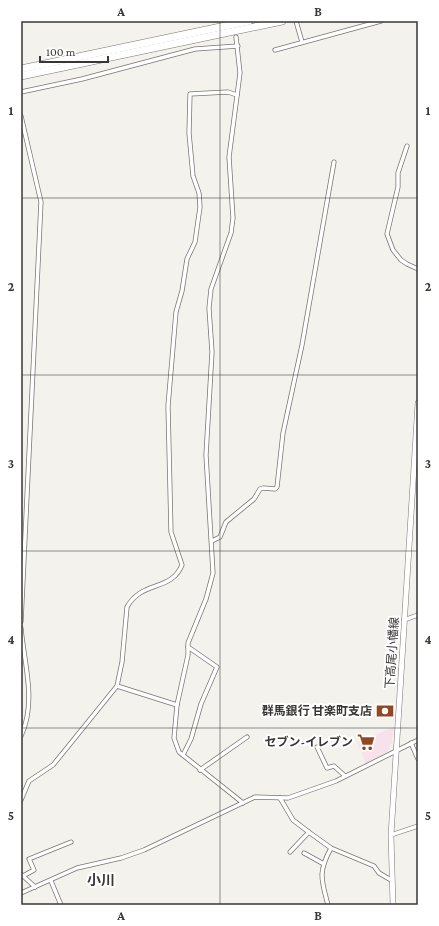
<svg xmlns="http://www.w3.org/2000/svg" width="439" height="926" font-family="'Crimson Pro','Noto Sans JP',serif">
<style>
.commercial{fill:#f9e1eb}
.lines{fill:none;stroke-linecap:round;stroke-linejoin:round}
.street-casing{stroke:#777671;stroke-width:5}
.secondary-casing{stroke:#777671;stroke-width:6}
.highway-casing{stroke:#777671;stroke-width:8}
.street{stroke:#fff;stroke-width:3.5}
.secondary{stroke:#fff;stroke-width:5}
.highway{stroke:#fff;stroke-width:7}
.grid{fill:none;stroke:#383735;stroke-width:1;stroke-opacity:0.55}
.labels{text-anchor:middle;dominant-baseline:central;stroke-width:4;stroke-linejoin:round;paint-order:stroke}
.street-label{font-size:12px;fill:#383735;stroke:#fff}
.poi-label{font-size:12px;font-weight:bold;fill:#383735;stroke:#fff;text-anchor:end}
.quarter-label{font-size:14px;font-weight:bold;fill:#383735;stroke:#fff}
.neatline{fill:none;stroke:#383735;stroke-width:1.5}
.grid-label{font-size:13px;text-anchor:middle;font-weight:bold;fill:#383735}
</style>
<rect width="100%" height="100%" fill="#f4f2ed"/>
<!-- commercial -->
<path class="commercial" d="M394,727L392,742L388,751L366,764L357,742Z"/>
<g class="lines">
<!-- street casing -->
<g class="street-casing">
<g id="street">
<path d="M296,21L302,42"/>
<path d="M236,37L240,73L229,157L233,218L231,233L211,289L209,308L212,352L206,455L213,573L206,599L188,643V655L177,705L174,738L179,752L243,803"/>
<path d="M275,50L381,21"/>
<path d="M21,92L82,79L195,49L238,46"/>
<path d="M21,116L41,202L21,622"/>
<path d="M407,146L398,173V187L387,234L393,250L401,260L407,264L418,269"/>
<path d="M212,541L220,537L226,522L254,499L260,489L263,488L275,489L277,487L283,433L302,345L334,162"/>
<path d="M404,620L418,615"/>
<path d="M21,628C24,663 37,702 21,736"/>
<path d="M117,686L177,705"/>
<path d="M411,743L418,759"/>
<path d="M317,747L327,768L334,766L345,776"/>
<path d="M183,755L191,739L201,704L217,667L188,647"/>
<path d="M200,770L247,737"/>
<path d="M280,798L293,820L310,833L331,848L374,866L379,873L391,880"/>
<path d="M21,800L29,781L53,765L117,686L122,662L127,607C142,580 171,592 182,565L171,532L168,406L176,312L182,291L187,259L195,242L200,207L199,193L193,176L189,133L190,94L228,92L237,95"/>
<path d="M391,835L418,826"/>
<path d="M290,852L309,832"/>
<path d="M304,853L322,863"/>
<path d="M21,874L35,887"/>
<path d="M23,876L34,870L29,859L71,842"/>
<path d="M51,881L61,905"/>
<path d="M21,893L77,868L121,858L144,850L255,797L288,798L336,781L418,740"/>
<path d="M328,905C321,879 318,872 331,848"/>
</g>
</g>
<!-- secondary casing -->
<g class="secondary-casing">
<path id="secondary" d="M393,905L391,835L418,403"/>
</g>
<!-- highway casing -->
<g class="highway-casing">
<g id="highway">
<path d="M21,69L249,21"/>
<path d="M21,76L282,21"/>
</g>
</g>
<!-- street -->
<use href="#street" class="street"/>
<!-- secondary -->
<use href="#secondary" class="secondary"/>
<!-- highway -->
<use href="#highway" class="highway"/>
</g>
<!-- grid -->
<path class="grid" d="M220,21V905M21,198H418M21,375H418M21,551H418M21,728H418"/>
<!-- icons -->
<defs>
<g id="bank-bare" transform="scale(1.38)"><path d="M-6-4H6V4H-6ZM0-2.3a2.3 2.3 0 1 0 0 4.6a2.3 2.3 0 1 0 0-4.6Z" fill="#904825" stroke="#fff" stroke-width="2.5" paint-order="stroke"/></g>
<g id="supermarket-bare" transform="scale(1.38)"><path d="M-6-5.5h2.5l.6 2H6L4.5 2H-2.5L-4.4-4H-6ZM-1.5 3.2a1.3 1.3 0 1 0 .1 0ZM3 3.2a1.3 1.3 0 1 0 .1 0Z" fill="#904825" stroke="#fff" stroke-width="2.5" paint-order="stroke"/></g>
</defs>
<g fill-rule="evenodd">
<use href="#bank-bare" x="385" y="711"/>
<use href="#supermarket-bare" x="366" y="742"/>
</g>
<g class="labels">
<!-- street labels -->
<g class="street-label">
<text transform="translate(392 653) rotate(-86)">下高尾小幡線</text>
</g>
<!-- poi labels -->
<g class="poi-label">
<text x="372" y="711">群馬銀行 甘楽町支店</text>
<text x="353" y="742">セブン-イレブン</text>
</g>
<!-- quarter labels -->
<g class="quarter-label">
<text x="101" y="880">小川</text>
</g>
</g>
<!-- border -->
<rect width="439" height="926" fill="none" stroke="#ffffff" stroke-width="44"/>
<!-- scale -->
<path d="M40 56v6h68v-6" fill="none" stroke="#383735" stroke-width="2"/>
<text x="46" y="56" font-size="12" fill="#383735" stroke="#ffffff" stroke-width="3" paint-order="stroke">100 m</text>
<rect x="22" y="22" width="395" height="882" class="neatline"/>
<g class="grid-label">
<text x="121" y="16">A</text>
<text x="318" y="16">B</text>
<text x="11" y="115">1</text>
<text x="428" y="115">1</text>
<text x="11" y="291">2</text>
<text x="428" y="291">2</text>
<text x="11" y="468">3</text>
<text x="428" y="468">3</text>
<text x="11" y="644">4</text>
<text x="428" y="644">4</text>
<text x="11" y="820">5</text>
<text x="428" y="820">5</text>
<text x="121" y="920">A</text>
<text x="318" y="920">B</text>
</g>
</svg>
